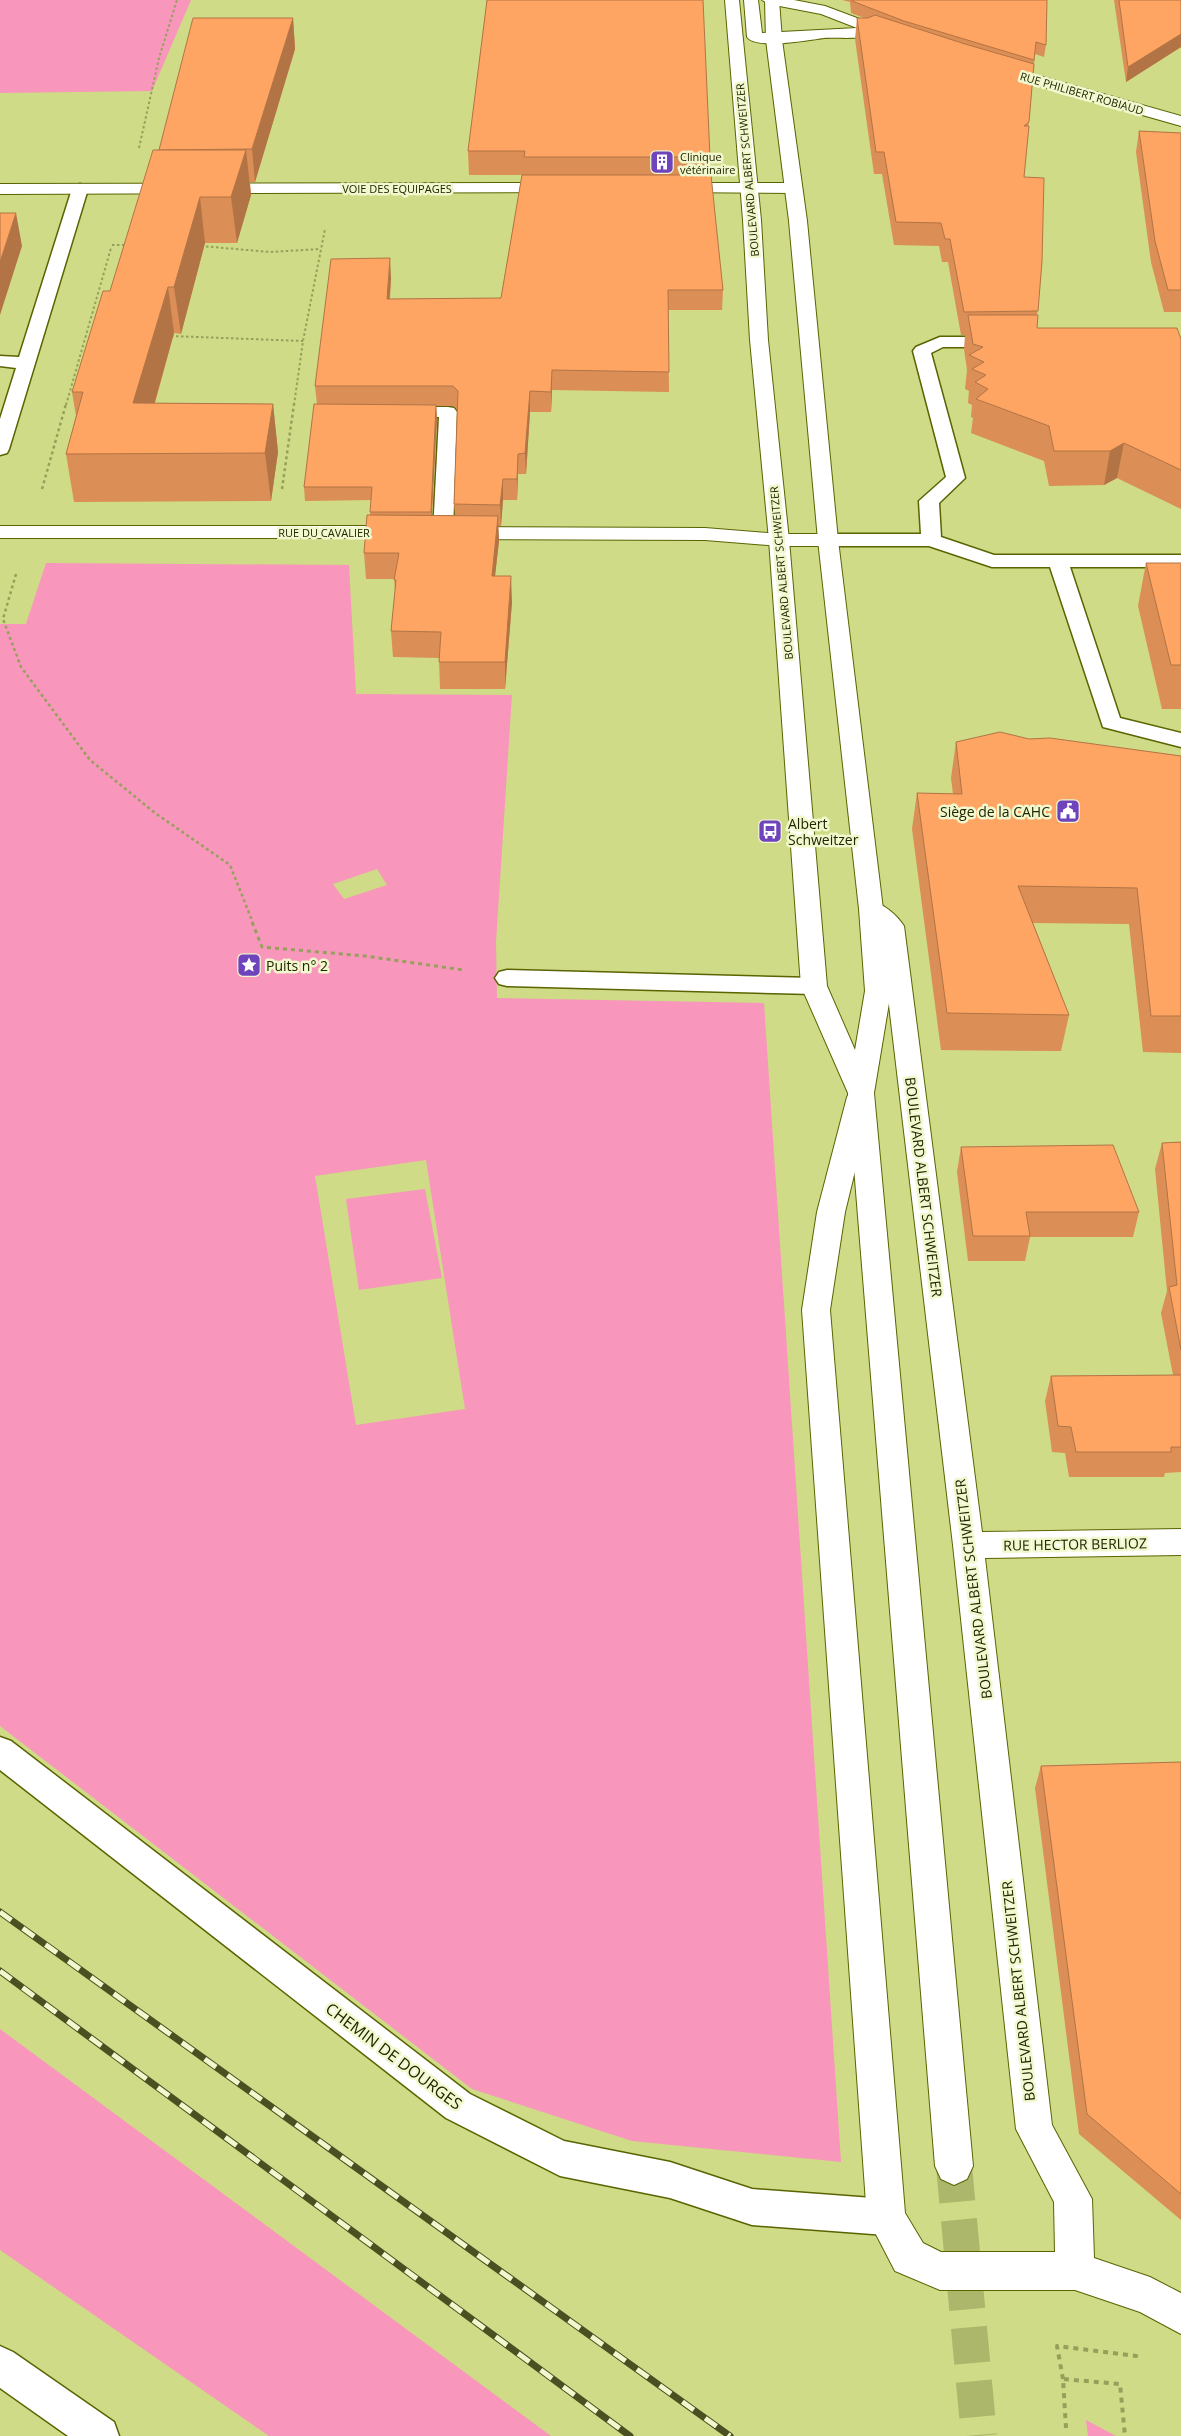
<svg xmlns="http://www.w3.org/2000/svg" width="1181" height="2436" font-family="'Open Sans',sans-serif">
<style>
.green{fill:#f896bc;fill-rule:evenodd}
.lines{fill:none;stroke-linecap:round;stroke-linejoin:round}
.secondary-tunnel{stroke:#acb76c;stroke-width:36;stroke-dasharray:36 18;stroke-linecap:butt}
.service-casing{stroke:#5b6400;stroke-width:3}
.minor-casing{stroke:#5b6400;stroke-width:2}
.tertiary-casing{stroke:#5b6400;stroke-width:2}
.secondary-casing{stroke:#5b6400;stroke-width:2}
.path-far3{stroke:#96a05b;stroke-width:2;stroke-dasharray:2.5 2.5;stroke-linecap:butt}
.path-far2{stroke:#96a05b;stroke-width:2.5;stroke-dasharray:3 3;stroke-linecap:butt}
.path-far1{stroke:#96a05b;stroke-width:3;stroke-dasharray:4 4;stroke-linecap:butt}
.path{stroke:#96a05b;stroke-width:4;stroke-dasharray:5 5;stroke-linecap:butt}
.service{fill:#fff;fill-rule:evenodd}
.minor{fill:#fff;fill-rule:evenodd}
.tertiary{fill:#fff;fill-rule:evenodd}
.secondary{fill:#fff;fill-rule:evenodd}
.rail-casing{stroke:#4a5021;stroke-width:7}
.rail{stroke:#f1f8ce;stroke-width:5;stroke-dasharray:14;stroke-linecap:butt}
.wall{fill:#db8e55;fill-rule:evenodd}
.shaded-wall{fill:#b27445}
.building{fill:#ffa563;stroke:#b27445}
.labels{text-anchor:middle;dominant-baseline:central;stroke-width:5;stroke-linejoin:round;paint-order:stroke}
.far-street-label{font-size:11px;fill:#212502;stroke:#f1f8ce}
.far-poi-label{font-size:11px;fill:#212502;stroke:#f1f8ce;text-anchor:start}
.poi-label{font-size:14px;fill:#212502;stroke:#f1f8ce;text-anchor:start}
.street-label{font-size:14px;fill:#212502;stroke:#f1f8ce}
.near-street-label{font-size:16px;fill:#212502;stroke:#f1f8ce}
</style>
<rect width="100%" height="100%" fill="#cfdb86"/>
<!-- green -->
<g class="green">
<path d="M0,0H191L152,91L0,93Z"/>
<path d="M46,563L349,565L356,694L512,695L496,942L497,998L764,1003L841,2162L632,2141L472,2089L0,1726V624H26ZM377,869L387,885L344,899L333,884ZM426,1160L465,1409L356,1425L315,1176Z"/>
<path d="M425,1189L442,1278L359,1290L346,1199Z"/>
<path d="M0,2029L551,2436H269L0,2250Z"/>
<path d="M1086,2420L1116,2436H1088Z"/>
</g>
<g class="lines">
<!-- secondary-tunnel -->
<path class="secondary-tunnel" d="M954,2166L979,2436"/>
<!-- service casing -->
<g class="service-casing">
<g id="service">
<path d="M80,184L86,186L88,189L9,449L7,453L0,455V419L16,368L0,366V356L19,357L72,189L74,186Z"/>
<path d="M940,337H1000L1006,338L1009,342L1006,346L1000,347H943L931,353L965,478L939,503L941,537L994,555H1181V567H1070L1120,718L1181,733V747L1103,727L1050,567H992L929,546H828L821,544L818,540L821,536L828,534H921L919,501L946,477L913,351L916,347Z"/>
<path d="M402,407H448L454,408L457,412L453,532L450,536L443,538L436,536L433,532L439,417L396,416L393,412L396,408Z"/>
<path d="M507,970L814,978L822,980L826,986L822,992L814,994L507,986L499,984L495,978L499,972Z"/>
<path d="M0,1737L11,1741L470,2094L564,2141L670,2162L752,2189L886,2199L899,2204L904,2217L899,2230L886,2235L752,2225L670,2198L560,2176L446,2118L0,1770Z"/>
<path d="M0,2346L13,2352L114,2422L119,2436H68L0,2388Z"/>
</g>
</g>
<!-- minor casing -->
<g class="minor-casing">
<g id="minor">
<path d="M557,183L563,184L565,188L563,192L0,194V184Z"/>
<path d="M675,183H794L800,184L802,188L800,192L794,193L669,192L667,188L669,184Z"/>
<path d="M0,526H404L411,528L414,532L411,536L404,538H0Z"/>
<path d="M462,527L705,528L779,534H828L835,536L838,540L835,544L828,546H779L705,540L462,539L455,537L452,533L455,529Z"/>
<path d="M871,901C884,904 897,915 904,926L982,1532L1181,1529V1555L985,1558L1052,2125L1092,2199L1094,2258L1150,2277L1181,2293V2334L1140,2312L1075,2290H940L895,2271L867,2217L802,1310L817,1212L847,1097L851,1090L860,1088L869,1090L873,1097L845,1212L830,1310L905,2213L923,2243L941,2252H1055L1054,2202L1016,2129L953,1545L880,929L859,909L862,903Z"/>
</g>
</g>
<!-- tertiary casing -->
<g class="tertiary-casing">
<g id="tertiary">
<path d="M744,0H758L762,33L857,28L821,14L769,4L762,0H794L825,6L897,33L900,36L892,41L873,34C867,40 834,37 824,38C809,40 756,50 747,37Z"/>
<path d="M997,64L1181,116V126L991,72L989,69Z"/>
</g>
</g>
<!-- secondary casing -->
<g class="secondary-casing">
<path id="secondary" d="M725,0H739L761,220L768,340L789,540L827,986L855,1050L865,991L859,909L818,540L789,221L766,40L765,0H779L782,40L807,221L838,540L883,909L891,991L874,1093L973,2166L967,2179L954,2185L941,2179L935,2166L848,1093L801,986L769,540L750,340L743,220Z"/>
</g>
<!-- path-far3 -->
<g class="path-far3">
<path d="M139,148L159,58L177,0"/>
<path d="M112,245H128"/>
<path d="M201,246L270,252L320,249"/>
<path d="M171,336L303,341"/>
<path d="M66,405L111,248"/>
<path d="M294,405L303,341L325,229"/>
</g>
<!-- path-far2 -->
<g class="path-far2">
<path d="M42,489L66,404"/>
<path d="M282,489L294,404"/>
<path d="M16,574L3,619L21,667L90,760L155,813L230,865L253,923"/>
</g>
<!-- path-far1 -->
<path class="path-far1" d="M252,922L262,947L365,956L464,970"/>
<!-- path -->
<g class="path">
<path d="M1063,2379L1057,2346L1136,2356L1137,2351"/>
<path d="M1066,2428L1063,2379L1120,2384L1125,2436"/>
</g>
<!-- service -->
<use href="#service" class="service"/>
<!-- minor -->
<use href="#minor" class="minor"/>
<!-- tertiary -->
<use href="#tertiary" class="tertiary"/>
<!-- secondary -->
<use href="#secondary" class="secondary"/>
<!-- rail casing -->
<g class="rail-casing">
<g id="rail">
<path d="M0,1912L730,2436"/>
<path d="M0,1971L630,2436"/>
</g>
</g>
<!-- rail -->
<use href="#rail" class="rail"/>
</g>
<!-- wall -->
<g class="wall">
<path d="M487,0L710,157L709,175L723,290L722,310H668L669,392L552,390L551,412H530L526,474H518L517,500H503L501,526H498L499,541L495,576L512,602L505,689H440L439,658L393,657L391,631L395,590L394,579H366L364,553L370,515L371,500L305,501L304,487L317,404L315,386L391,278L390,299L501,298L522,175H469L468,151ZM436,406H454L457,410L454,504L455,515H432L437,419Z"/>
<path d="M842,0H1047L1046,45L1044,57L1035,54L1024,177L1042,261L1037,315V328L1181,339V509L1117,478L1104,485L1049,486L1044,461L971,433L973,418L971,417L972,405L968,403L969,391L965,389L967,370L964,349L965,335H961L948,262H942L939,246L894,245L882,174H874L855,39L857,18H864L851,13L850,2Z"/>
<path d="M1114,0H1181V47L1126,82Z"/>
<path d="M293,18L295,49L255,182H250L251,195L237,243H205L181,334L174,333L155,403L273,404L278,452L271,501L74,502L66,454L76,416L72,392L110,291L159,150Z"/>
<path d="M1139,131L1181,133V312H1164L1151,262L1136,152Z"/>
<path d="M1146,563H1181V709H1162L1138,606Z"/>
<path d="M1029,739L1181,756V1053L1143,1052L1129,924L1033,923L1069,1015L1061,1051L941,1050L912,829L917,793L953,794L951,778L956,742Z"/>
<path d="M1181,1142V1472L1165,1473L1164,1477H1069L1065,1453L1052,1452L1045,1401L1051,1376L1173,1375L1161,1313L1167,1291L1155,1169L1162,1143Z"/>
<path d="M961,1147L1139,1212L1133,1237H1030L1025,1261H968L957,1172Z"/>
<path d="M1181,1762V2220L1079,2134L1035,1788L1041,1766Z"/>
</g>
<!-- shaded-wall -->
<g class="shaded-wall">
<path d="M293,18L295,49L255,182L252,149Z"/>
<path d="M1181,34V47L1126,82L1128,67Z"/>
<path d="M246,150L251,195L237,243L231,197Z"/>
<path d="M200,197L205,243L181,334L174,287Z"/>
<path d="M16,213L22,246L0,315V262Z"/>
<path d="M390,258L391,278L388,320L387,299Z"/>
<path d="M168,287L174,333L141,451L133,403Z"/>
<path d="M552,370V390L551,412V392Z"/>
<path d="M530,391V412L526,474L525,453Z"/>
<path d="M273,404L278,452L271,501L265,453Z"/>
<path d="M436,405L437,419L431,525V512Z"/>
<path d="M1124,443L1117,478L1104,485L1110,451Z"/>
<path d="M518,454V474L517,500V479Z"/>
<path d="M503,479V500L501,526L500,505Z"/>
<path d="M498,516L499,541L492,602V576Z"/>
<path d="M511,576L512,602L505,689V662Z"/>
</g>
<!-- building -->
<g class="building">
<path d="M487,0H703L710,157H524L525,151H468Z"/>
<path d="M852,0H1047L1046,45L1036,42L1034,60L904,21L852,1Z"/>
<path d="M1119,0H1181V34L1128,67Z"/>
<path d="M875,15L965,44L1034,64L1029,122L1024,126H1029L1024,177L1044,178L1042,261L1038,311L964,312L950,239H945L941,223L896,222L884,152H876L857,18H868Z"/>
<path d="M193,18H293L252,149L159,150Z"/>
<path d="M1139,131L1181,133V290H1168L1155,241Z"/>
<path d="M153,150H246L231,197H200L174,287H168L133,403L273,404L265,453L66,454L83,392H72L103,291H110Z"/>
<path d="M522,175H711L723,290H668L669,372L552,370L551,392L530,391L525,453L518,454L517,479H503L500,505L454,504L458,391L453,386H315L331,259L390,258L387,299L501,298Z"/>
<path d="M0,213H16L0,262Z"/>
<path d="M968,315H1038L1037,328H1177L1181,339V470L1124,443L1110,451H1054L1049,426L976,399L988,389L975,382L986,375L972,369L984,362L969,355L983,347L973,344Z"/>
<path d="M314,404L436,405L431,512H370L372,487H304Z"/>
<path d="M367,515L498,516L492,576H511L505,662H439L441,632L391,631L396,580H394L399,553H364Z"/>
<path d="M1146,563H1181V665H1171Z"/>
<path d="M1000,732L1029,739L1050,738L1181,756V1016H1151L1137,888L1018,886L1069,1015L947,1013L917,793L962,794L956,742Z"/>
<path d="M1181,1142V1350L1169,1287L1177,1285L1162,1143Z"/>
<path d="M1113,1145L1139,1212H1026L1030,1236H973L961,1147Z"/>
<path d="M1181,1375V1447H1171V1452H1076L1071,1427L1058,1426L1051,1376Z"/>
<path d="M1181,1762V2194L1087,2114L1041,1766Z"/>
</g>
<!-- icons -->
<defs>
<g id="building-square" transform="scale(1.25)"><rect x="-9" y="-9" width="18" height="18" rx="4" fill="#6e43bc" stroke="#f1f8ce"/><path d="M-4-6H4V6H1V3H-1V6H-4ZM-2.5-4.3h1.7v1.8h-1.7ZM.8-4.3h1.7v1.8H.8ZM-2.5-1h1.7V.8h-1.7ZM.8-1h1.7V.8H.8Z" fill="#fff"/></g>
<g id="civic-square" transform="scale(1.25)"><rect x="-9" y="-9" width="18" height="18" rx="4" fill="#6e43bc" stroke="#f1f8ce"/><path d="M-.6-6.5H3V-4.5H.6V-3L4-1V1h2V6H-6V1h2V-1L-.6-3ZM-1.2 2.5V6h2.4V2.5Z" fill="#fff"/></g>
<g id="bus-square" transform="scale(1.25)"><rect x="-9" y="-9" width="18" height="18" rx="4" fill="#6e43bc" stroke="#f1f8ce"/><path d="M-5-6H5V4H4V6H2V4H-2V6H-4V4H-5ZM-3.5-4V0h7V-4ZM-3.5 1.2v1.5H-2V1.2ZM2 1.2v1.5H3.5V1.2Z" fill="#fff"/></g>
<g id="sight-square" transform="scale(1.25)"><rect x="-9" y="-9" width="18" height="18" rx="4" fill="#6e43bc" stroke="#f1f8ce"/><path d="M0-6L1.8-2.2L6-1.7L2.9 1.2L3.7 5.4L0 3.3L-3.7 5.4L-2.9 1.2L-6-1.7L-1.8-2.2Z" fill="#fff"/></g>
</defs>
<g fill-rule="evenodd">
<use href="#building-square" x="662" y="162"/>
<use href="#civic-square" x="1068" y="811"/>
<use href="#bus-square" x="770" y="831"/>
<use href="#sight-square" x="249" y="965"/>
</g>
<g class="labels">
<!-- far-street labels -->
<g class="far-street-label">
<text transform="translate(1082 93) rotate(16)">RUE PHILIBERT ROBIAUD</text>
<text transform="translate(747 170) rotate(-95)">BOULEVARD ALBERT SCHWEITZER</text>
<text x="397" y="188">VOIE DES EQUIPAGES</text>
<text x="324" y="532">RUE DU CAVALIER</text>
<text transform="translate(781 573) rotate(-95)">BOULEVARD ALBERT SCHWEITZER</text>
</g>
<!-- far-poi labels -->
<g class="far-poi-label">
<text x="680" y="156">Clinique<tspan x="680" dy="13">vétérinaire</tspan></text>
</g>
<!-- poi labels -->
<g class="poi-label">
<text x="1050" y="811" text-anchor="end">Siège de la CAHC</text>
<text x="788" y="823">Albert<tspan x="788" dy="16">Schweitzer</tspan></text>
<text x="266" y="965">Puits n° 2</text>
</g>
<!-- street labels -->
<g class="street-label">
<text transform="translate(924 1187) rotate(83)">BOULEVARD ALBERT SCHWEITZER</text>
<text transform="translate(1075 1544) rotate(-1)">RUE HECTOR BERLIOZ</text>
<text transform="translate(973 1589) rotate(-97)">BOULEVARD ALBERT SCHWEITZER</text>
<text transform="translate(1018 1991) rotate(-96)">BOULEVARD ALBERT SCHWEITZER</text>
</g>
<!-- near-street labels -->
<g class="near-street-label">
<text transform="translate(394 2056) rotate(37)">CHEMIN DE DOURGES</text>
</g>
</g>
</svg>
